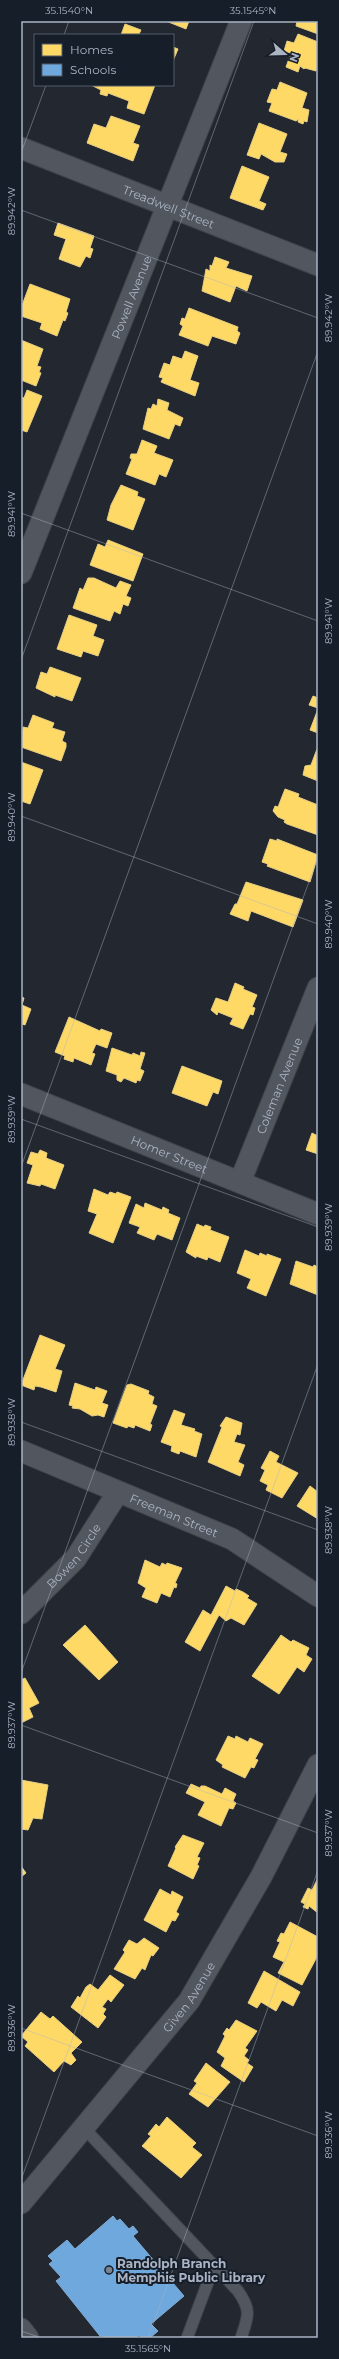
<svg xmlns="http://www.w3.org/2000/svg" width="339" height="2359" font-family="Montserrat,sans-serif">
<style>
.homes{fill:#ffd966;stroke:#e6ce82}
.schools{fill:#6fa8dc;stroke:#81acd5}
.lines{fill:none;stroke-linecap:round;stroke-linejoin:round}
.service-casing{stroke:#3f434a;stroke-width:13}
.minor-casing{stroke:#3f434a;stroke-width:23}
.service{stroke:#52565f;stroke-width:11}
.minor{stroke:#52565f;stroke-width:21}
.ticks{fill:none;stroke:#aab4c4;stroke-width:1;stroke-opacity:0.45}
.poi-dot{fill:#7b8390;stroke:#161e2a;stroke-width:1.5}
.labels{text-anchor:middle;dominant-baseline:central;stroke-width:4;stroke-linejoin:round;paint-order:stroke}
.street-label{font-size:12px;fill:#aab4c4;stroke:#161e2a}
.poi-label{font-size:12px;font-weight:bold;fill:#aab4c4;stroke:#161e2a;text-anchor:start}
.neatline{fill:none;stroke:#aab4c4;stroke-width:1.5}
.ticks-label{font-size:10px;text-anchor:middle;fill:#aab4c4}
</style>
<rect width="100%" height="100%" fill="#232830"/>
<!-- homes -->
<g class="homes">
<path d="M166,21H189L186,29Z"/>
<path d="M297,21H318V34L296,26Z"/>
<path d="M125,24L141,30L139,34L141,35H121Z"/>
<path d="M298,34L318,42V65L316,71L305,68L304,69L300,66L298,72L286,67L291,53L284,51L287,41L294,43Z"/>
<path d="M173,47L178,49L173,61Z"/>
<path d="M280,82L307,93L302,108L309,110L307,122L304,121L303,124L298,122L299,119L296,121L269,111L272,103L267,102L272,89L277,90Z"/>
<path d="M91,85H155L144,114L127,108L129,101L108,93L107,96L100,94L101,90Z"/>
<path d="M111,116L140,126L133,143L139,145L133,161L87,143L94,124L106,128Z"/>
<path d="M259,123L287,134L280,152L287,154L284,162H275L261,154L259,159L247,155Z"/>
<path d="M242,166L269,177L259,201L266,204L263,210L230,198Z"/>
<path d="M58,223L94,236L90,248L93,249L90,258L86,256L80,267L59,259L66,239L54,235Z"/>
<path d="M215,257L229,262L226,268L252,276L247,291L236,286L230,302L202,291L206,269L210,271V265L212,266Z"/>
<path d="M30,284L70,299L66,312L68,313L65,321L63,320L57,336L40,329L42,323L21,316V308Z"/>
<path d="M189,308L238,327L237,331L240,333L236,344L212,336L208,346L179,335L183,326L180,324L182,318L185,319Z"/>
<path d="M21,340L43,349L37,366L41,367L39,372L41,373L36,386L21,380Z"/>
<path d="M185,351L198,356L190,380L199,383L195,396L161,382L163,378L159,377L164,363L170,365L173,356L182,359Z"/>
<path d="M27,390L42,396L27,432L21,430V397L24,398Z"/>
<path d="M158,399L169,403L167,410L183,418L180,426L175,424L169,439L143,429L148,408L151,409L153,404L157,406Z"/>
<path d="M142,440L157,446L154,453L173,460L166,477L159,474L155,485L126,474L132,459L130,458L131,454H137Z"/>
<path d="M121,485L138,492L137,496L145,499L133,530L107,520L111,505Z"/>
<path d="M108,540L143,554L133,581L90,565L98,544L105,547Z"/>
<path d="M88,578H94L116,588L120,581L131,585L126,596L131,598L128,606L123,604L120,614L114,611L110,621L73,608L80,588L83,590Z"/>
<path d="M69,615L97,625L93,636L104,640L98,656L83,651L81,657L57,649Z"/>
<path d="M50,667L81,678L72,701L55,695V697L36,688L41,672L47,674Z"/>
<path d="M313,696L318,698V708L309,705Z"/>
<path d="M318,709V733L310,730Z"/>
<path d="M33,715L54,723L52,728L65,732L62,741L66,743V747L61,761L21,747L23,727L28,728Z"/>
<path d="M317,749H318V781L303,775L305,766L311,765Z"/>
<path d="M21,762L43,770L30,804L21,801Z"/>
<path d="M285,789L299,794L298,797L318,805V835L287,824L284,822L285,820L278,817L273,811L275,806L278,807Z"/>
<path d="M270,839L277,841V839L318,855L310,882L267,866L268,864L262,862Z"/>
<path d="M246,882L303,900L293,927L251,911L248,921L230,914L235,904H237Z"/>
<path d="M235,983L244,987L243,989L257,995L252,1007L255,1008L253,1015L250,1014L243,1029L230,1024L233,1018L218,1012L217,1015L211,1010L216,998L228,1002Z"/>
<path d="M21,997L24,998L22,1005L31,1009L25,1025L22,1024L21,1025Z"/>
<path d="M69,1017L100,1031L101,1029L112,1033L107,1048L96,1044L92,1053L95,1054L91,1065L74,1058L73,1062L64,1059L65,1056L55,1052Z"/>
<path d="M112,1048L132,1055L133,1053L140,1056L141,1052L145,1053L140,1069L144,1071L140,1081L137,1080L136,1083L124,1078L121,1082L117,1080V1075L106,1071Z"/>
<path d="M182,1066L222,1081L218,1094L213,1092L207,1106L172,1093Z"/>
<path d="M312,1133L318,1136V1154L306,1150Z"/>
<path d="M40,1150L47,1153L46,1158L64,1165L55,1189L41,1184L40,1186L27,1183L33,1165L27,1163L31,1152L38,1154Z"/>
<path d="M94,1189L108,1195L110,1192L116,1194L117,1192L131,1197L113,1243L89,1233L97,1214L88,1211Z"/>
<path d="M145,1203L162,1210L163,1207L169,1210L168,1213L180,1218L172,1240L157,1234L154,1240L137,1233L140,1227L129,1223L136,1204L144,1208Z"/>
<path d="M197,1224L204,1227L205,1225L211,1227L210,1230L229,1237L220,1262L208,1257L207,1260L196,1256V1258L186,1252Z"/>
<path d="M245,1250L259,1256L260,1253L267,1256V1254L281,1259L266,1296L247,1288L251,1279L237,1273Z"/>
<path d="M296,1261L313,1267L314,1265L318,1267V1295L290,1284Z"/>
<path d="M40,1335L65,1345L55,1369L62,1371L56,1392L41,1387L35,1386L34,1390L21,1385Z"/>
<path d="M75,1383L95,1390L96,1387L107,1391L102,1403L108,1405L104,1417L98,1415L92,1416L80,1409L72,1408L73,1406L69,1405Z"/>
<path d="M131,1384L149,1391L148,1394L154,1397L152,1404L157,1406L150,1424L152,1425L150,1431L135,1425L134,1428L128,1426L127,1428L113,1423L127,1385Z"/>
<path d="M174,1410L185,1414L181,1425L195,1429L194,1431L202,1434L196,1457L180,1451L179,1454L171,1451L172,1446L161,1442Z"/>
<path d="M226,1417L242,1423L240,1435L237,1434L234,1442L245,1445L238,1462L244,1465L240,1476L208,1462L222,1427L220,1426Z"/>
<path d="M270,1451L279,1456L276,1462L298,1473L282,1498L266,1490L268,1485L260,1481L265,1470L261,1468Z"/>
<path d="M310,1486L318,1492V1519L297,1506Z"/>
<path d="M145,1560L160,1567L162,1563L166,1565L167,1563L182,1568L175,1583L177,1584L176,1588L174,1587L170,1597L161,1593L157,1603L142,1597L146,1588L138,1583Z"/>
<path d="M226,1586L235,1591L236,1589L243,1592L249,1596L247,1598L257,1604L244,1625L231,1618L226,1621L219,1615L200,1651L185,1642L203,1610L211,1615Z"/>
<path d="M85,1625L118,1662L99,1680L63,1645Z"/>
<path d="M281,1635L291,1642L293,1640L309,1648L306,1655L312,1659L304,1672L297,1667L279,1694L252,1676Z"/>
<path d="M25,1678L39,1703L29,1708L33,1717L21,1723V1680Z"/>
<path d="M228,1736L235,1739L236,1736L248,1742L250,1738L263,1744L255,1759L258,1760L254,1768L251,1767L245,1778L222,1767L223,1765L216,1760Z"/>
<path d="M21,1780L48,1785L42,1819L33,1818L28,1830L21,1829Z"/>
<path d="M191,1784L200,1788L201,1786H205L222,1794L225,1788L236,1794L233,1801L236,1803L233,1809L229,1808L221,1826L198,1815L205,1802L186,1793Z"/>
<path d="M183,1835L204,1843L197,1857L200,1858L197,1865L199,1866L193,1879L168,1866L176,1848L175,1847Z"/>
<path d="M21,1866L26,1873L21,1877Z"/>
<path d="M317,1880L318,1881V1913L309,1906L308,1909L303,1907L305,1904L301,1902L308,1888L312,1890Z"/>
<path d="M160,1889L171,1895L172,1891L183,1897L176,1912L179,1914L175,1921L172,1920L166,1932L144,1920Z"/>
<path d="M290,1922L318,1937V1955L302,1985L278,1973L284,1962L273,1957L280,1942L277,1941L281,1933L284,1934Z"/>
<path d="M144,1938L159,1948L153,1956L151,1955L145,1970L142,1968L135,1979L114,1969L125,1952L123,1950L129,1940L137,1944Z"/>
<path d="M264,1971L300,1992L293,2006L282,2000L276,2011L261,2002L257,2008L248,2003Z"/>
<path d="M110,1975L124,1985L111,2002L108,1999L102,2007L106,2009L103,2014L106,2017L98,2028L71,2007L78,1996L80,1998L86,1987L90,1984L98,1990Z"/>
<path d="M41,2012L50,2019L53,2016L82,2042L71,2053L76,2060L71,2065L64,2061L54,2072L25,2046L28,2042L21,2036Z"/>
<path d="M236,2020L257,2031L245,2048L248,2050L244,2056L249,2060L247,2063L253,2067L244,2082L221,2066L225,2058L217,2052L225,2036L223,2034L227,2028L229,2030Z"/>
<path d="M206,2063L230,2082L208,2107L189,2094L197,2083L194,2081Z"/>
<path d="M167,2117L196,2143L192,2147L202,2155L181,2178L142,2146L151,2136L148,2134L156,2124L159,2127Z"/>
</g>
<!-- schools -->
<path class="schools" d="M113,2216L117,2221L120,2219L129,2229L133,2226L138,2232L133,2236L184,2296L151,2324L158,2331L150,2338H142L139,2335L135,2338L100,2336L56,2281L61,2277L49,2264L53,2261L48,2256L67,2240L75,2249Z"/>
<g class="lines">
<!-- service casing -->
<g class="service-casing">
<g id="service">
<path d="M83,2127L238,2291C252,2311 248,2317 241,2338"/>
<path d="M187,2338L214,2266"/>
</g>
</g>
<!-- minor casing -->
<g class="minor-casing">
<g id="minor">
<path id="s1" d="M21,148L318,265"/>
<path id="s2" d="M21,573L241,21"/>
<path id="s3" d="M21,1094L318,1214"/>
<path id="s4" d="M240,1182L318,988"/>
<path id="s5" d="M21,1451L232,1539L318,1596"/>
<path id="s6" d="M21,1613L76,1558L118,1492"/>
<path id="s7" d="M21,2203L189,2001L261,1877L318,1765"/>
<path d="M21,2329L28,2338"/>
</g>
</g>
<!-- service -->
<use href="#service" class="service"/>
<!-- minor -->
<use href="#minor" class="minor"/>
</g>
<!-- ticks -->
<path class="ticks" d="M64,35L69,21M21,153L46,85M21,210L318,318M21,513L318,621M21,660L254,21M21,816L318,924M21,1119L318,1227M21,1167L318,351M21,1422L318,1530M21,1673L318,857M21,1725L318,1833M21,2028L318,2136M21,2180L318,1364M21,2331L42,2338M148,2338L318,1870"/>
<!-- markers -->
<circle class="poi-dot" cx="109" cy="2270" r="4"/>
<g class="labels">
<!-- street labels -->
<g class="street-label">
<text stroke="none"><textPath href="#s1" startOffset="159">Treadwell Street</textPath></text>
<text stroke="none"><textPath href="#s2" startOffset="297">Powell Avenue</textPath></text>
<text stroke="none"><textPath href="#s4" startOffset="104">Coleman Avenue</textPath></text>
<text stroke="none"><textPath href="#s3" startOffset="160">Homer Street</textPath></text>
<text stroke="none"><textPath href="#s5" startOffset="166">Freeman Street</textPath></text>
<text stroke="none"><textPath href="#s6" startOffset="78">Bowen Circle</textPath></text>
<text stroke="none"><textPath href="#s7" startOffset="266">Given Avenue</textPath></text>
</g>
<!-- poi labels -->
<g class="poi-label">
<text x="117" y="2263">Randolph Branch<tspan x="117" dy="14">Memphis Public Library</tspan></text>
</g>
</g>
<!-- border -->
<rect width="339" height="2359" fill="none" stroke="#161e2a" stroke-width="44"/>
<!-- legend -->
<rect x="34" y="34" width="140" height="52" fill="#161e2a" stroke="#515a68"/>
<rect x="42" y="44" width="20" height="12" fill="#ffd966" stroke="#515a68"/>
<text x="70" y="54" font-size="12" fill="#aab4c4">Homes</text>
<rect x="42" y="64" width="20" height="12" fill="#6fa8dc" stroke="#515a68"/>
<text x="70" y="74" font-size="12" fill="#aab4c4">Schools</text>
<!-- north arrow -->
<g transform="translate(285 54) rotate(110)" stroke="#161e2a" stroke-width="3" paint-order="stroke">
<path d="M0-3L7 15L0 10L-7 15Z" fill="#aab4c4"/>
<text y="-6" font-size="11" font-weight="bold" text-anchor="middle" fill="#aab4c4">N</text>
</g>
<rect x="22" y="22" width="295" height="2315" class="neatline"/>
<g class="ticks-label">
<text x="69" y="14">35.1540°N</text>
<text x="253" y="14">35.1545°N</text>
<text transform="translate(11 211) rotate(-90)" y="4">89.942°W</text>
<text transform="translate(328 318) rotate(-90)" y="4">89.942°W</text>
<text transform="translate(11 514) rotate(-90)" y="4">89.941°W</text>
<text transform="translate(328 621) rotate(-90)" y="4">89.941°W</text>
<text transform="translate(11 817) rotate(-90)" y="4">89.940°W</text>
<text transform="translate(328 924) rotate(-90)" y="4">89.940°W</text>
<text transform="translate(11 1119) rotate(-90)" y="4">89.939°W</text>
<text transform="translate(328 1227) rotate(-90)" y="4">89.939°W</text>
<text transform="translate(11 1422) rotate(-90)" y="4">89.938°W</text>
<text transform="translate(328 1530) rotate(-90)" y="4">89.938°W</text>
<text transform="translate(11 1725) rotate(-90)" y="4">89.937°W</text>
<text transform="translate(328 1833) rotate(-90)" y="4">89.937°W</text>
<text transform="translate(11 2028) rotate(-90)" y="4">89.936°W</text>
<text transform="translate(328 2135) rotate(-90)" y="4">89.936°W</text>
<text x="148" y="2352">35.1565°N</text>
</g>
</svg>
